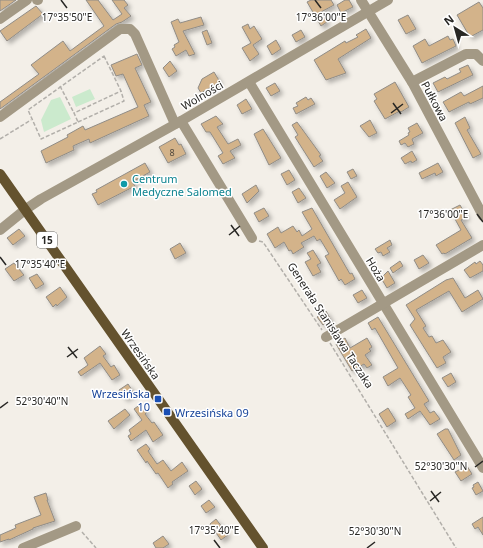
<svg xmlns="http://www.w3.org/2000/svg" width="483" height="548" font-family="'Noto Sans',sans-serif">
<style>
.green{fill:#cbeacd}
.building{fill:#d3b38a;stroke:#908c86;filter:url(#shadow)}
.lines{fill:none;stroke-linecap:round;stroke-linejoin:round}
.path{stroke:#b2afaa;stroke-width:1.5;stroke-dasharray:4 2;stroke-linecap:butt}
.minor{stroke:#a39985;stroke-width:10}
.major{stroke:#64522e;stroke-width:10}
.ticks{fill:none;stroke:#282724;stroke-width:1.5}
.culture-dot{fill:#0f9aa8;stroke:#fff;stroke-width:1.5}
.transit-dot{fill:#1a4fb4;stroke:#fff;stroke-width:1.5}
.labels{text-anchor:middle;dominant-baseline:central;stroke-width:3;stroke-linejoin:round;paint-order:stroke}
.number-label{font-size:9px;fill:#534a3e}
.shield{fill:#fff;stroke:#686866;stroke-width:1}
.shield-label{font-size:10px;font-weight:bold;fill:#282724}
.street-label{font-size:11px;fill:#282724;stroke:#fff}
.culture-label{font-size:11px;fill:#0d838f;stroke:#fff;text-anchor:start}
.transit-label{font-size:11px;fill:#164399;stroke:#fff;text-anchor:end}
.ticks-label{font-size:10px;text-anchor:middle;fill:#282724;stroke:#fff;stroke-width:3;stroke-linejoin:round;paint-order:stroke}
</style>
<defs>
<filter id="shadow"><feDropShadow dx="3" dy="3" stdDeviation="2" flood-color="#0004"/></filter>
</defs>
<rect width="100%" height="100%" fill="#f3efe8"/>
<!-- green -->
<g class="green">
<path d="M90,89L95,99L76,107L72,97Z"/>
<path d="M60,97L71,119L44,132L41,120L51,100Z"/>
</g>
<!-- building -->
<g class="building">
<path d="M0,0H16L0,11Z"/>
<path d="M86,0H98L113,20L122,14L112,0H124L128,5L124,8L131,16L122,22L116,24L0,109V102L39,74L31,65L63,41L70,51L104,26Z"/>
<path d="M311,0H331L334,5L321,12L327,22L321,26L307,2Z"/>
<path d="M345,0H349L353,7L341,13L337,5Z"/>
<path d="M479,2L483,8V30L470,37L457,15Z"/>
<path d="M36,6L43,14L7,41L0,31Z"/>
<path d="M408,15L416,29L406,34L398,20Z"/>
<path d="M201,17L204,25L183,31L195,54L189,56L186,50L176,56L172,49L175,47L174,45L179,42L171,22L178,19L180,23Z"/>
<path d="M248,24L250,29L254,26L262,39L253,45L259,54L250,61L242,48L251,43L242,27Z"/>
<path d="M366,29L371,38L338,59L346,73L326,80L314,60L345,41L346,43L358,37L356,35Z"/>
<path d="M207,30L212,43L207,45L202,32Z"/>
<path d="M301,30L305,37L296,42L292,35Z"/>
<path d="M448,36L450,40L453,39L456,46L422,63L413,46L425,39L429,46Z"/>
<path d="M276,40L281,49L272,55L267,46Z"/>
<path d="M137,54L142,65L135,68L151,102L144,105L149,116L90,143L89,139L73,146L74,150L46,163L41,151L68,137L67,135L83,126L85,130L138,107L123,74L116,76L111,65Z"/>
<path d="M170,61L177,71L169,77L163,68Z"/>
<path d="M468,65L473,75L438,92L433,83L445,77L447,79L461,72L459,69Z"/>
<path d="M214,72L220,82L201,93L198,88L202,79Z"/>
<path d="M395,82L409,107L401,112L400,111L385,119L374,101L377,99L374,94Z"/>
<path d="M275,83L280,91L271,96L266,88Z"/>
<path d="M483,86V98L470,104L469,102L449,112L443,102L461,92L464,96Z"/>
<path d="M306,97L308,100L311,98L315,104L296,114L293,108L298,106L296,103Z"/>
<path d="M246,99L252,109L242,114L237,105Z"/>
<path d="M216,116L223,124L217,127L228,144L238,139L241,145L230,151L235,158L223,164L218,156L223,153L210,132H206L201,124Z"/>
<path d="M465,117L470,128L467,130L481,154L473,158L455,123Z"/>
<path d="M370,120L377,133L369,137L360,126Z"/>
<path d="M297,122L321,155L319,156L323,161L314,167L295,137L298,135L292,125Z"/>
<path d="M417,123L423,133L412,139L414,144L408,147L405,143L401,145L399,141L409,135L408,133L410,132L408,128Z"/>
<path d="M263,129L281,158L269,165L254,134Z"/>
<path d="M175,138L179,145L181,144L186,154L168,163L159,147Z"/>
<path d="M412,151L417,160L412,163L411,161L405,164L401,158Z"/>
<path d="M145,163L150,172L132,182L135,186L98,205L92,194L97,192L96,190Z"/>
<path d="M438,163L443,172L436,176L435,173L422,179L419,173Z"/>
<path d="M353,169L357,176L351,179L347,172Z"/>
<path d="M289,170L295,180L287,185L281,174Z"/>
<path d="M326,172L335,183L327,188L320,176Z"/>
<path d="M348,182L357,197L340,209L334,200L345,193L341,186Z"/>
<path d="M256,185L259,191L247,203L242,194Z"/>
<path d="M299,188L306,198L298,203L292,192Z"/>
<path d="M460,205L467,217L461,220L472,238L445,254L444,253L442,254L436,245L461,230L450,210Z"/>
<path d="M264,208L269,216L259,222L254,213Z"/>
<path d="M312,208L350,274L352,273L355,279L345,285L341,279L339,281L325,256L329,254L320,239L317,241L314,236L301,243L304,247L293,254L291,250L289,251L284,242L275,248L267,234L278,227L281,233L293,226L297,232L299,230L302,236L312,229L302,212Z"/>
<path d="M19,229L25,236L13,245L7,238Z"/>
<path d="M390,240L392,245L387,248L390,252L383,256L381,252L378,253L375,249Z"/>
<path d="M180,243L186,253L175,259L170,249Z"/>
<path d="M313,250L321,263L317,265L321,272L313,276L305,262L311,259L307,253Z"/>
<path d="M423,255L429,263L419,269L414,260Z"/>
<path d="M400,261L403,266L393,273L390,268Z"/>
<path d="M480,261L483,265V271L470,278L464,270L475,262L476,264Z"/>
<path d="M14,263L24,275L14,281L5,269Z"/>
<path d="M388,271L395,283L387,288L381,278Z"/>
<path d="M37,274L44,284L36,289L29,278Z"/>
<path d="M453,278L465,298L478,290L483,299L462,312L449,291L416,310L426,326L423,328L429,337L432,336L436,343L443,340L451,352L443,357L446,363L437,368L410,325L415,319L406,305L446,280Z"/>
<path d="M60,287L67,297L57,306L56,304L53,307L46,297Z"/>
<path d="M362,290L367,298L358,303L353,295Z"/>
<path d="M326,311L331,320L323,325L317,317Z"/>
<path d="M378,317L429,401L424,404L430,413L434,411L440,419L430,425L420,411L408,419L405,414L415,408L408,397L411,395L400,378L388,386L383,377L398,368L375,328L372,330L368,323Z"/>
<path d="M345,338L350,348L367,338L372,347L369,349L371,351L365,355L372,365L367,368L364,364L352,371L336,344Z"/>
<path d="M100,346L106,354L103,356L111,367L114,365L120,375L112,380L100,363L81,376L78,372L88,365L84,358Z"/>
<path d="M451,373L456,382L448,387L442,378Z"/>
<path d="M128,384L134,393L125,399L119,390Z"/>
<path d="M141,404L147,412L145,414L152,423L154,422L163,435L153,442L146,430L131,441L128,436L131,434L129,430L142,420L134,409Z"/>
<path d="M388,408L396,421L387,427L379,414Z"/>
<path d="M125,409L130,415L114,429L108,421Z"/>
<path d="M445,429H448L461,455L454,460L437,434Z"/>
<path d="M146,444L150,449L148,451L157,464L163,460L171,471L182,462L188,471L172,482L173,484L168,488L158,473L156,474L147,461L146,463L137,450Z"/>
<path d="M467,466L472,474L461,481L455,472Z"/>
<path d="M196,481L202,489L195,495L189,486Z"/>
<path d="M478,482L483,491L476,495L472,488L474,487L473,485Z"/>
<path d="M46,493L48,500H47L55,521L33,528V529L9,540V539L0,542V535L16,528L15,525L41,515L34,497Z"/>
<path d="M209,500L215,507L206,513L201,506Z"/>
<path d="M483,517V535L478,527L475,529L472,524Z"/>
<path d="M216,519L228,535L221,540L210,524Z"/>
<path d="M163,536L169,544L163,548H156L153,543Z"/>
</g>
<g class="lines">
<!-- path -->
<g class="path">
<path d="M104,56L121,91L74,113L78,122L41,139L28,110Z"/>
<path d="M60,86L74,113"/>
<path d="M78,122L124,101L121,91"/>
<path d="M0,139L31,120"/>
<path d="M259,241L263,242L322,330"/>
<path d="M330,343L456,548"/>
<path d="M82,532L96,548"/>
</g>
<!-- minor -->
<g class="minor">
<path d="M37,0H38"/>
<path d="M361,0L412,82L483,216"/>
<path d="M0,19L27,0"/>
<path d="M249,82L483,468"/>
<path d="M412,82L466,54H476L483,61"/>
<path d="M0,117L120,29H130L135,34L175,124"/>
<path d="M181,121L252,238"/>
<path d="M0,230L26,209L41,199L181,121L388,0"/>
<path d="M326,337L483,245"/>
<path d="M23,548L76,526"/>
</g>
<!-- major -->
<path class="major" d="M0,174L263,548"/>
</g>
<!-- ticks -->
<path class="ticks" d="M61,0L67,8M315,0L321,8M393,103L401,114M391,113L403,104M477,214L483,222M231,225L239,236M229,235L240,226M0,257L6,265M68,347L77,358M67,357L78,349M0,408L8,402M475,467L483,461M431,491L439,502M430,501L441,492M214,540L220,548M367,548L375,542"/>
<!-- markers -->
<circle class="culture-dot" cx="124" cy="184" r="4"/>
<g class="transit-dot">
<rect x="154" y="395" width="8" height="8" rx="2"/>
<rect x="163" y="408" width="8" height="8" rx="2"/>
</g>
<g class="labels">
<!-- number labels -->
<g class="number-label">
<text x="172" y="152">8</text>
</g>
<!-- shield labels -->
<rect class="shield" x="37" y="232" width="20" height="16" rx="3"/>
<g class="shield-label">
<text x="47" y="240">15</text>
</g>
<!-- street labels -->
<g class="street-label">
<text transform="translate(202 95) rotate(-30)">Wolności</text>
<text transform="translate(435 101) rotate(62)">Pułkowa</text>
<text transform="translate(376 269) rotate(59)">Hoża</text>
<text transform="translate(331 325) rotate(57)">Generała Stanisława Taczaka</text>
<text transform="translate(141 354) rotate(55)">Wrzesińska</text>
</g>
<!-- culture labels -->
<g class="culture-label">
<text x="132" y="178">Centrum<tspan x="132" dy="13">Medyczne Salomed</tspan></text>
</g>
<!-- transit labels -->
<g class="transit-label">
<text x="150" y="393">Wrzesińska<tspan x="150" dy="13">10</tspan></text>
<text x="175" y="412" text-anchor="start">Wrzesińska 09</text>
</g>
</g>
<g class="ticks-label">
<text x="67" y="21">17°35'50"E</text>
<text x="321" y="21">17°36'00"E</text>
<text x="443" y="218">17°36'00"E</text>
<text x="40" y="268">17°35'40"E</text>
<text x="42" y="405">52°30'40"N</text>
<text x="441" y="470">52°30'30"N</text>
<text x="214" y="534">17°35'40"E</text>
<text x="375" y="535">52°30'30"N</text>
</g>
<!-- north arrow -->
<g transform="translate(455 28) rotate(323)" stroke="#ffffff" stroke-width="3" paint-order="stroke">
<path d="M0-3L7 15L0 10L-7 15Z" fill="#282724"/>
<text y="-6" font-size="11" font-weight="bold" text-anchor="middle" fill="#282724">N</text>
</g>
</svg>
